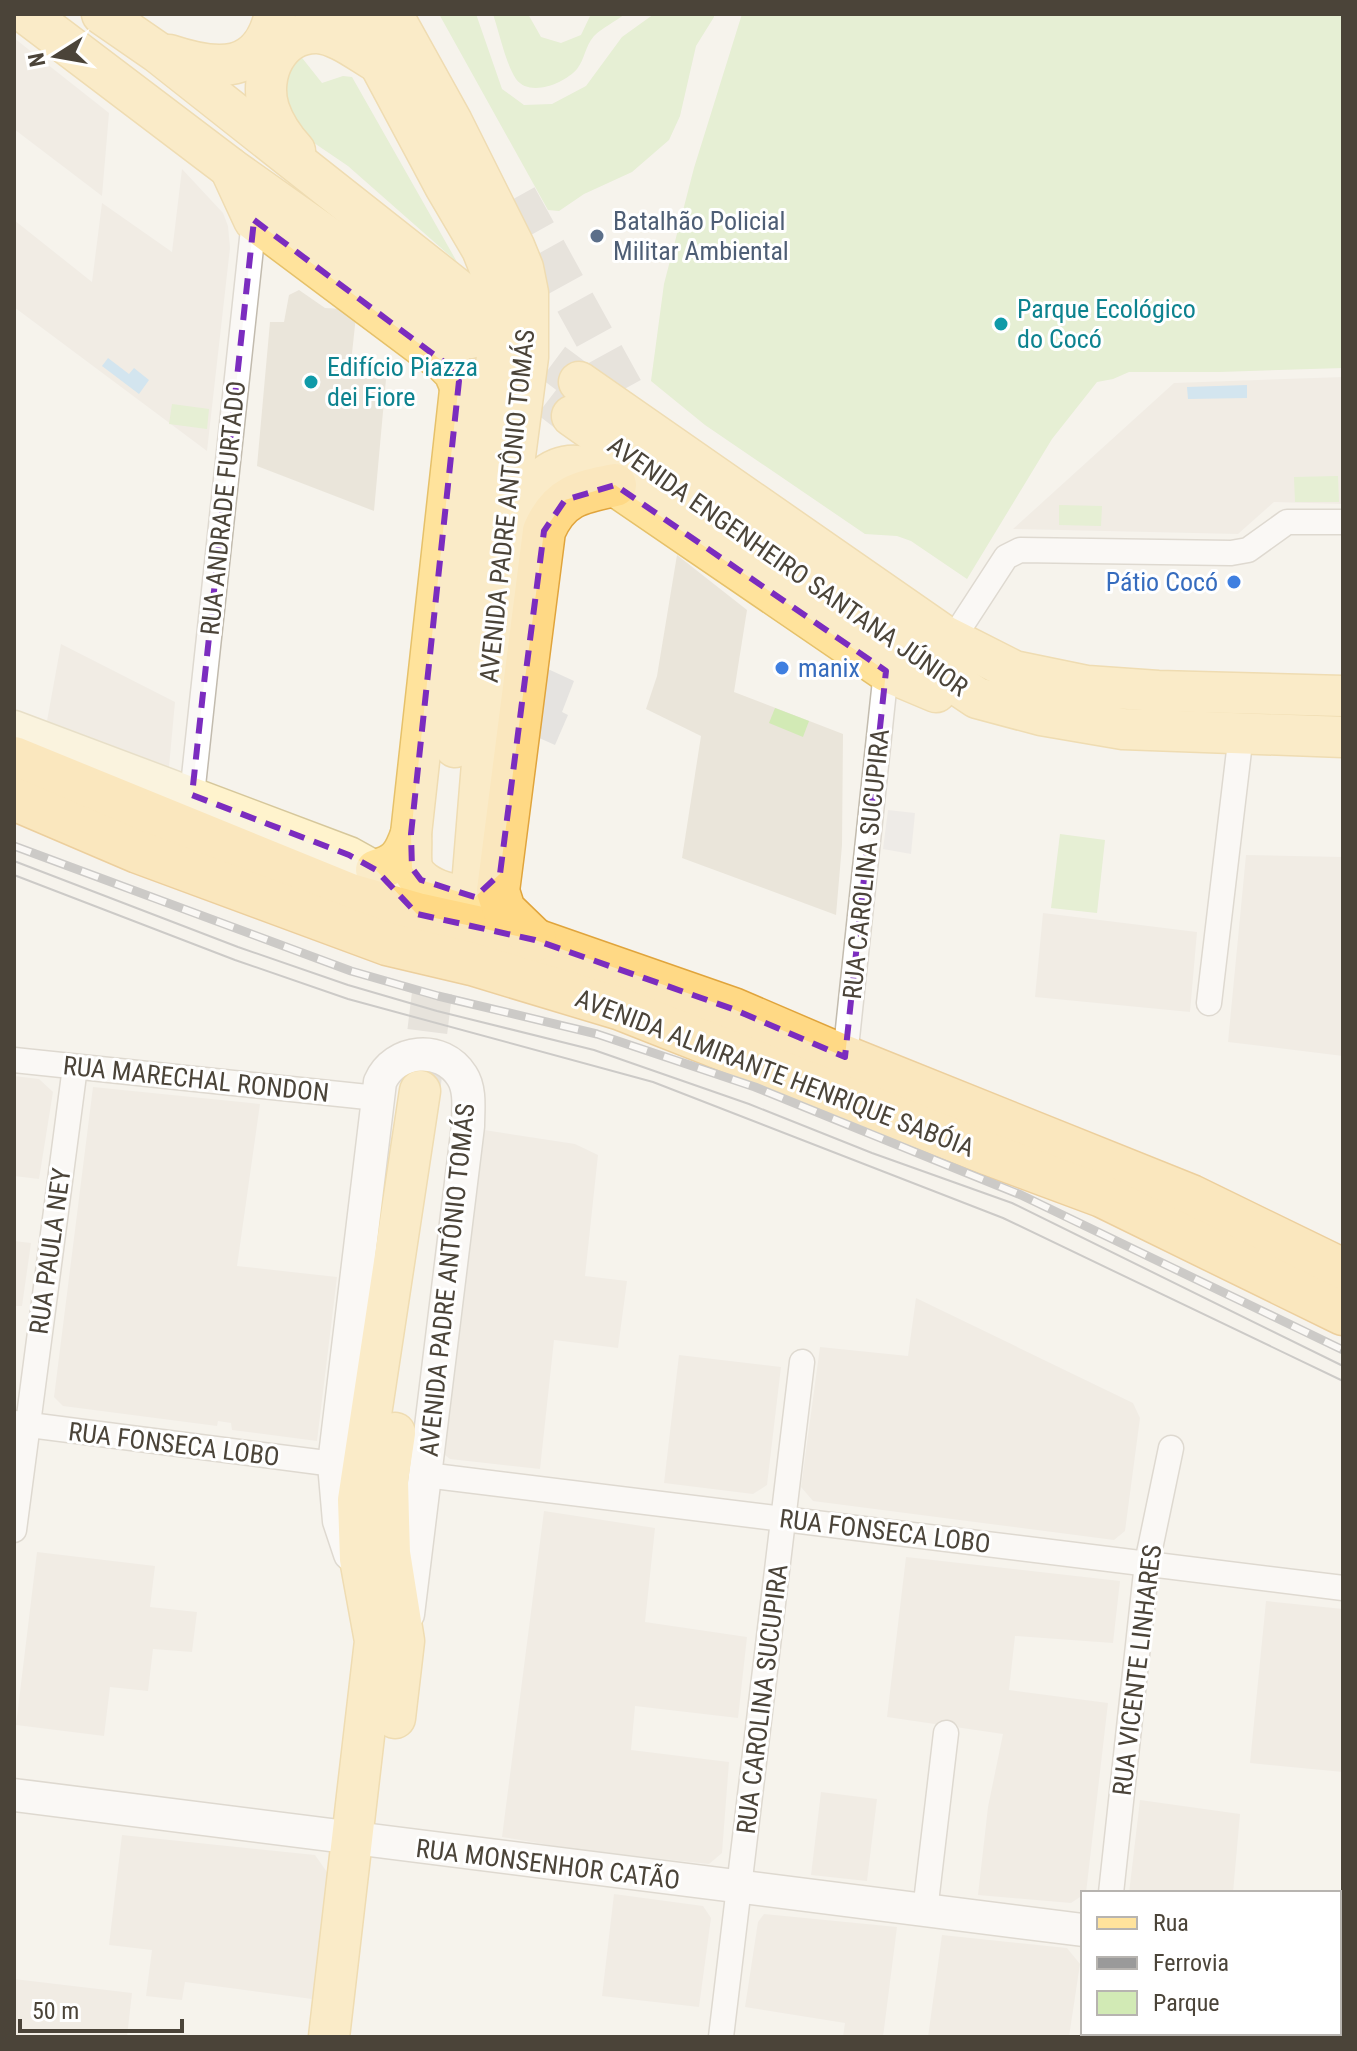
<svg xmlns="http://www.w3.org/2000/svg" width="1357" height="2051" font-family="'Roboto Condensed',sans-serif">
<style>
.residential{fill:#eae5da}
.green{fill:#d2eab5}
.parking{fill:#e5e3e0}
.water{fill:#a9d4f2}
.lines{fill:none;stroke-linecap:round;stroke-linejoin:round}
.primary-tunnel{stroke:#d4d0c8;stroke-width:40;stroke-dasharray:40 20;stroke-linecap:butt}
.minor-casing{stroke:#c2bbae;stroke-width:27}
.tertiary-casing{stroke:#c2bbae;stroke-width:35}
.secondary-casing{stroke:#d6c79b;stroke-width:39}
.primary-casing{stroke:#e6c16a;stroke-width:43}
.trunk-casing{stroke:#e0a43c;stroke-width:45}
.minor{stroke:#fff;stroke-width:24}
.tertiary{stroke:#fff;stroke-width:32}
.secondary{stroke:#fff3cd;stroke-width:36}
.primary{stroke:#ffe39c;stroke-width:40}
.trunk{stroke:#ffd985;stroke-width:42}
.tram{stroke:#9a9a9a;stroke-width:2}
.rail-casing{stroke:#9a9a9a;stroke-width:9}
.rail{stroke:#fff;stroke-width:6;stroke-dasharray:18;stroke-linecap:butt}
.marked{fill:none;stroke:#7b2cbf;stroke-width:6;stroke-dasharray:16 10;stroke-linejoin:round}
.service-dot{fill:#5c6f8a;stroke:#fff;stroke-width:3}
.culture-dot{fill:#0f9aa8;stroke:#fff;stroke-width:3}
.shop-dot{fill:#3f7fe0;stroke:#fff;stroke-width:3}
.labels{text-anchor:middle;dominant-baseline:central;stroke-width:6;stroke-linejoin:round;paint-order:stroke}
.service-label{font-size:26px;fill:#4e5e75;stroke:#fff;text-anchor:start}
.culture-label{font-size:26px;fill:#0d838f;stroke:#fff;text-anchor:start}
.street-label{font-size:26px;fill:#4b4439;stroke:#fff}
.shop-label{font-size:26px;fill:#366cbe;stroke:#fff;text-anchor:end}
</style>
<rect width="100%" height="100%" fill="#f6f3ec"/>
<!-- residential -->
<g class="residential">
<path d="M14,38L109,113L102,196L14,129Z"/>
<path d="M182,169L223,213L228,226L230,248L207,451L14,307V220L92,282L102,203L172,252Z"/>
<path d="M299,290L325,308L343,309L356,316L350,372L386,379L374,511L257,466L270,322H284L289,295Z"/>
<path d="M1343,377V504L1274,502L1238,534L1013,529L1174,383Z"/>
<path d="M677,555L747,610L734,692L843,734L842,845L836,915L682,858L701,736L646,709L657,676Z"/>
<path d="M61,644L175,702L169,767L47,721Z"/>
<path d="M1246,855L1343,857V1056L1228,1042Z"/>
<path d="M1043,913L1197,932L1190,1012L1035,997Z"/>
<path d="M14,1076L39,1079L53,1092L39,1179L14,1176Z"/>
<path d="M93,1087L260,1104L237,1266L337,1277L317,1441L232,1430L231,1423L218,1421L217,1426L63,1406L54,1397Z"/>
<path d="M478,1129L575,1144L598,1155L585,1276L627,1281L618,1348L554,1340L540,1469L450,1459L441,1452Z"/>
<path d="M14,1241L31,1243L22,1306H14Z"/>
<path d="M916,1298L1133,1403L1140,1418L1125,1531L1114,1540L813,1501L801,1487L820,1347L908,1356Z"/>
<path d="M679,1355L781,1367L767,1485L753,1494L664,1483Z"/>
<path d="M544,1511L655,1528L645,1622L747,1637L738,1718L635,1706L631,1750L729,1762L722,1853L709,1864L579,1850L502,1837Z"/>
<path d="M37,1552L155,1566L150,1607L197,1612L192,1652L153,1649L148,1691L110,1687L104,1736L16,1725Z"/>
<path d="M906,1557L1120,1581L1113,1643L1015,1636L1009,1690L1108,1703L1086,1893L1071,1903L978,1895L988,1807L1003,1734L887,1717Z"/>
<path d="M1266,1601L1343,1609V1772L1250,1763Z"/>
<path d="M821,1792L877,1799L867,1881L811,1875Z"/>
<path d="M1140,1800L1240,1814L1233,1893H1129Z"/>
<path d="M122,1835L315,1855L329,1875L312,1999L185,1982L182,2000L146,1996L152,1950L109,1945Z"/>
<path d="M614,1894L703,1906L711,1918L699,2007L602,1996Z"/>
<path d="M764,1914L897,1927L883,2037H843L845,2023L745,2007L758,1922Z"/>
<path d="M942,1935L1067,1948L1080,1964L1069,2037H928Z"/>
<path d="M14,1979L132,1993L127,2037H14Z"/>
<path d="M1339,1981H1343V2037H1114V2033H1339Z"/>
</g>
<!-- green -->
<g class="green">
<path d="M439,14H476L502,89L524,105L552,104L586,86L622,37L654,14H714V17L696,46L680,116L669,140L632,172L584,194L559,211L548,210Z"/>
<path d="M493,14H528L541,37L561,43L581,35L591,14H625C615,22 603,27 594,36C585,46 585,59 577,69C565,83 530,98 516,79C506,64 499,32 493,14Z"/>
<path d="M742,14H1343V368L1219,372H1129L1113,379L1097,382L1052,439L967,579L911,541L897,536L865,534L705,425L651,381L664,284L694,168Z"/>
<path d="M295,49L322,83L343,76L352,77L457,262L348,166L298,132L280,110L277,68Z"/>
<path d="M172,404L209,409L207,429L169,424Z"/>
<path d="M1338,476L1339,502H1295L1294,477Z"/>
<path d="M1059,505L1102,506L1101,526L1059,525Z"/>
<path d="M775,708L809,721L803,737L769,723Z"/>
<path d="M1060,834L1105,840L1097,913L1051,908Z"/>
</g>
<!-- parking -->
<g class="parking">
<path d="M537,664L574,681L562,712L568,715L555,745L528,733Z"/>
<path d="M888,810L915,813L911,854L883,849Z"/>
</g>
<!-- water -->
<g class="water">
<path d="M108,358L129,374L134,368L149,380L139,394L102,366Z"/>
<path d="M1247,385V398L1188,399L1187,387Z"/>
</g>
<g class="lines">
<!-- primary-tunnel -->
<g class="primary-tunnel">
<path d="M517,197L629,400"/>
<path d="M505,327L579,382"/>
<path d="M502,362L572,416"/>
<path d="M420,1091L447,871"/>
</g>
<!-- minor casing -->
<g class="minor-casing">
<g id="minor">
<path d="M952,640L1006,557L1020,550L1231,553L1248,550L1287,522H1343"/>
<path d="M192,795L254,220"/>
<path d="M1209,1003L1241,734"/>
<path d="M845,1057L886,671"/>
<path d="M14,1060L377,1098"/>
<path d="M14,1423L334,1464"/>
<path d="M426,1475L1343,1588"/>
<path d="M14,1530L75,1067"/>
<path d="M1111,1893L1147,1563L1171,1448"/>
<path d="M925,1911L946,1733"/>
<path d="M721,2037L802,1362"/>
<path d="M1093,2037L1094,2033"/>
</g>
</g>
<!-- tertiary casing -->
<g class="tertiary-casing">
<g id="tertiary">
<path d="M350,1554L339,1521L334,1464L380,1082C394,1049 442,1044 462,1076C471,1090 468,1110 468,1126L408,1614"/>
<path d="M14,1795L1083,1930"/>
<path d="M1339,1960H1343"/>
</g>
</g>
<!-- secondary casing -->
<g class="secondary-casing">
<path id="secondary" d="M14,729L349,855L376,870L397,893"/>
</g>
<!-- primary casing -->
<g class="primary-casing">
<g id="primary">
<path d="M27,14L230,168L470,338"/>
<path d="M102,14L157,52L476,304"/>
<path d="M353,14L445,186L482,249L494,279L501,311L495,377L466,611L455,747"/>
<path d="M392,14L452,122L514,246L523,268L528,293V357L494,617L472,886"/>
<path d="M169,55C217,71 261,75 275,14"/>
<path d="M295,151C284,139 274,124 269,109C258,75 278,32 317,33C338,34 361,53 379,63"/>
<path d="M230,168L254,220L445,363L454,372L471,412"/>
<path d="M579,382L943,635L1014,671L1087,686L1158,691L1343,696"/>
<path d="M460,390L411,834C412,844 410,857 412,867C419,890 464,901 484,894L492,883"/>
<path d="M572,416L858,618L977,698L1041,715L1123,729L1343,737"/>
<path d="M510,523C527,494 548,456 589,468L886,671L936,692"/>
<path d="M376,870C398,864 403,856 411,834"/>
<path d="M395,1433L388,1480L389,1520L390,1553L404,1641L395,1718"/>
<path d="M329,2037L375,1641L360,1559L358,1500L420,1091"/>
</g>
</g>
<!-- trunk casing -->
<g class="trunk-casing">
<g id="trunk">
<path d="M14,758L350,895L417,914L535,940L733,1009L845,1057L1191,1196L1343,1270"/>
<path d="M14,799L138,852L387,944L472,964L621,1009L986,1153L1102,1196L1343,1314"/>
<path d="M535,940L504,910L498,891L544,531C559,496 580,492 615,485"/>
</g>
</g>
<!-- minor -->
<use href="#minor" class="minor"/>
<!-- tertiary -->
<use href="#tertiary" class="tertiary"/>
<!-- secondary -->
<use href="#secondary" class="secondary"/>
<!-- primary -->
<use href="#primary" class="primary"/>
<!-- trunk -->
<use href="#trunk" class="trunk"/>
<!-- tram -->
<g class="tram">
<path d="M14,861L238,947L348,985L437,1011L594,1050L749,1104L872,1153L1012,1203L1343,1366"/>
<path d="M14,875L235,960L348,999L653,1082L1003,1218L1343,1381"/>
</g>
<!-- rail casing -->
<g class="rail-casing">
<path id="rail" d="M14,846L351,971L438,996L597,1034L755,1087L1021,1195L1343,1350"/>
</g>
<!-- rail -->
<use href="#rail" class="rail"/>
</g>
<!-- marked area -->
<path d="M0 0H1357V2051H0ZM254,220L445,363L459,381L411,834L412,868L421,880L475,897L500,874L544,531L565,500L615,485L886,671L845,1057L733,1009L535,940L417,914L376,870L349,855L192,795Z" fill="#f6f3ec" fill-opacity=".55" fill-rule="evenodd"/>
<path class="marked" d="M254,220L445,363L459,381L411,834L412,868L421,880L475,897L500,874L544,531L565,500L615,485L886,671L845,1057L733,1009L535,940L417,914L376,870L349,855L192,795Z"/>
<!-- markers -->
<circle class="service-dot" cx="597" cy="236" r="8"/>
<g class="culture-dot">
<circle cx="1001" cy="324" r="8"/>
<circle cx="311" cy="382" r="8"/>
</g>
<g class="shop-dot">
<circle cx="1234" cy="582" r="8"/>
<circle cx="782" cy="668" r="8"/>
</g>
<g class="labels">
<!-- service labels -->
<g class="service-label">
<text x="613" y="221">Batalhão Policial<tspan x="613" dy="30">Militar Ambiental</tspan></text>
</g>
<!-- culture labels -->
<g class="culture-label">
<text x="1017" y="309">Parque Ecológico<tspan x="1017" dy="30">do Cocó</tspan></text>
<text x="327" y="367">Edifício Piazza<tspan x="327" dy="30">dei Fiore</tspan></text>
</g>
<!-- street labels -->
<g class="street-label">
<text transform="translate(507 506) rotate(-84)">AVENIDA PADRE ANTÔNIO TOMÁS</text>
<text transform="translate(223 508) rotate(-84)">RUA ANDRADE FURTADO</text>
<text transform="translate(788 566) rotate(35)">AVENIDA ENGENHEIRO SANTANA JÚNIOR</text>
<text transform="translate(866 864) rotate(-84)">RUA CAROLINA SUCUPIRA</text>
<text transform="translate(775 1073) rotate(21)">AVENIDA ALMIRANTE HENRIQUE SABÓIA</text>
<text transform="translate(196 1079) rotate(6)">RUA MARECHAL RONDON</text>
<text transform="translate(50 1251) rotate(-82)">RUA PAULA NEY</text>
<text transform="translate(447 1280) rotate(-84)">AVENIDA PADRE ANTÔNIO TOMÁS</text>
<text transform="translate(174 1444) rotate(7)">RUA FONSECA LOBO</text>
<text transform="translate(885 1531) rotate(7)">RUA FONSECA LOBO</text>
<text transform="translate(1137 1670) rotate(-83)">RUA VICENTE LINHARES</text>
<text transform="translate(762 1699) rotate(-83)">RUA CAROLINA SUCUPIRA</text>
<text transform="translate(548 1864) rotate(7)">RUA MONSENHOR CATÃO</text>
</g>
<!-- shop labels -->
<g class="shop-label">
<text x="1218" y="582">Pátio Cocó</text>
<text x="798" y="668" text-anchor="start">manix</text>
</g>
</g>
<!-- border -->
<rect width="1357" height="2051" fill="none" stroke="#4b4439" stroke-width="32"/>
<!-- legend -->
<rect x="1081" y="1891" width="260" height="144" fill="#ffffff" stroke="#b7b4b0" stroke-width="2"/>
<rect x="1097" y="1917" width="40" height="12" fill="#ffe39c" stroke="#b7b4b0" stroke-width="2"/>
<text x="1153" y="1931" font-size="24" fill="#4b4439">Rua</text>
<rect x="1097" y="1957" width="40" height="12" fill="#9a9a9a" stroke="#b7b4b0" stroke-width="2"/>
<text x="1153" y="1971" font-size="24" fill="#4b4439">Ferrovia</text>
<rect x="1097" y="1991" width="40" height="24" fill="#d2eab5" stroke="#b7b4b0" stroke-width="2"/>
<text x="1153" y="2011" font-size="24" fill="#4b4439">Parque</text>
<!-- north arrow -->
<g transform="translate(56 56) rotate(259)" stroke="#ffffff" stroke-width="6" paint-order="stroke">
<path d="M0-6L14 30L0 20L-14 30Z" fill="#4b4439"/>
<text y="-12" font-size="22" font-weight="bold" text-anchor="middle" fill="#4b4439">N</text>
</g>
<!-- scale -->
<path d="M20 2019v12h162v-12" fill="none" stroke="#4b4439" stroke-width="4"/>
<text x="32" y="2019" font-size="24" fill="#4b4439" stroke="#ffffff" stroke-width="6" paint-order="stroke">50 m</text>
</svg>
